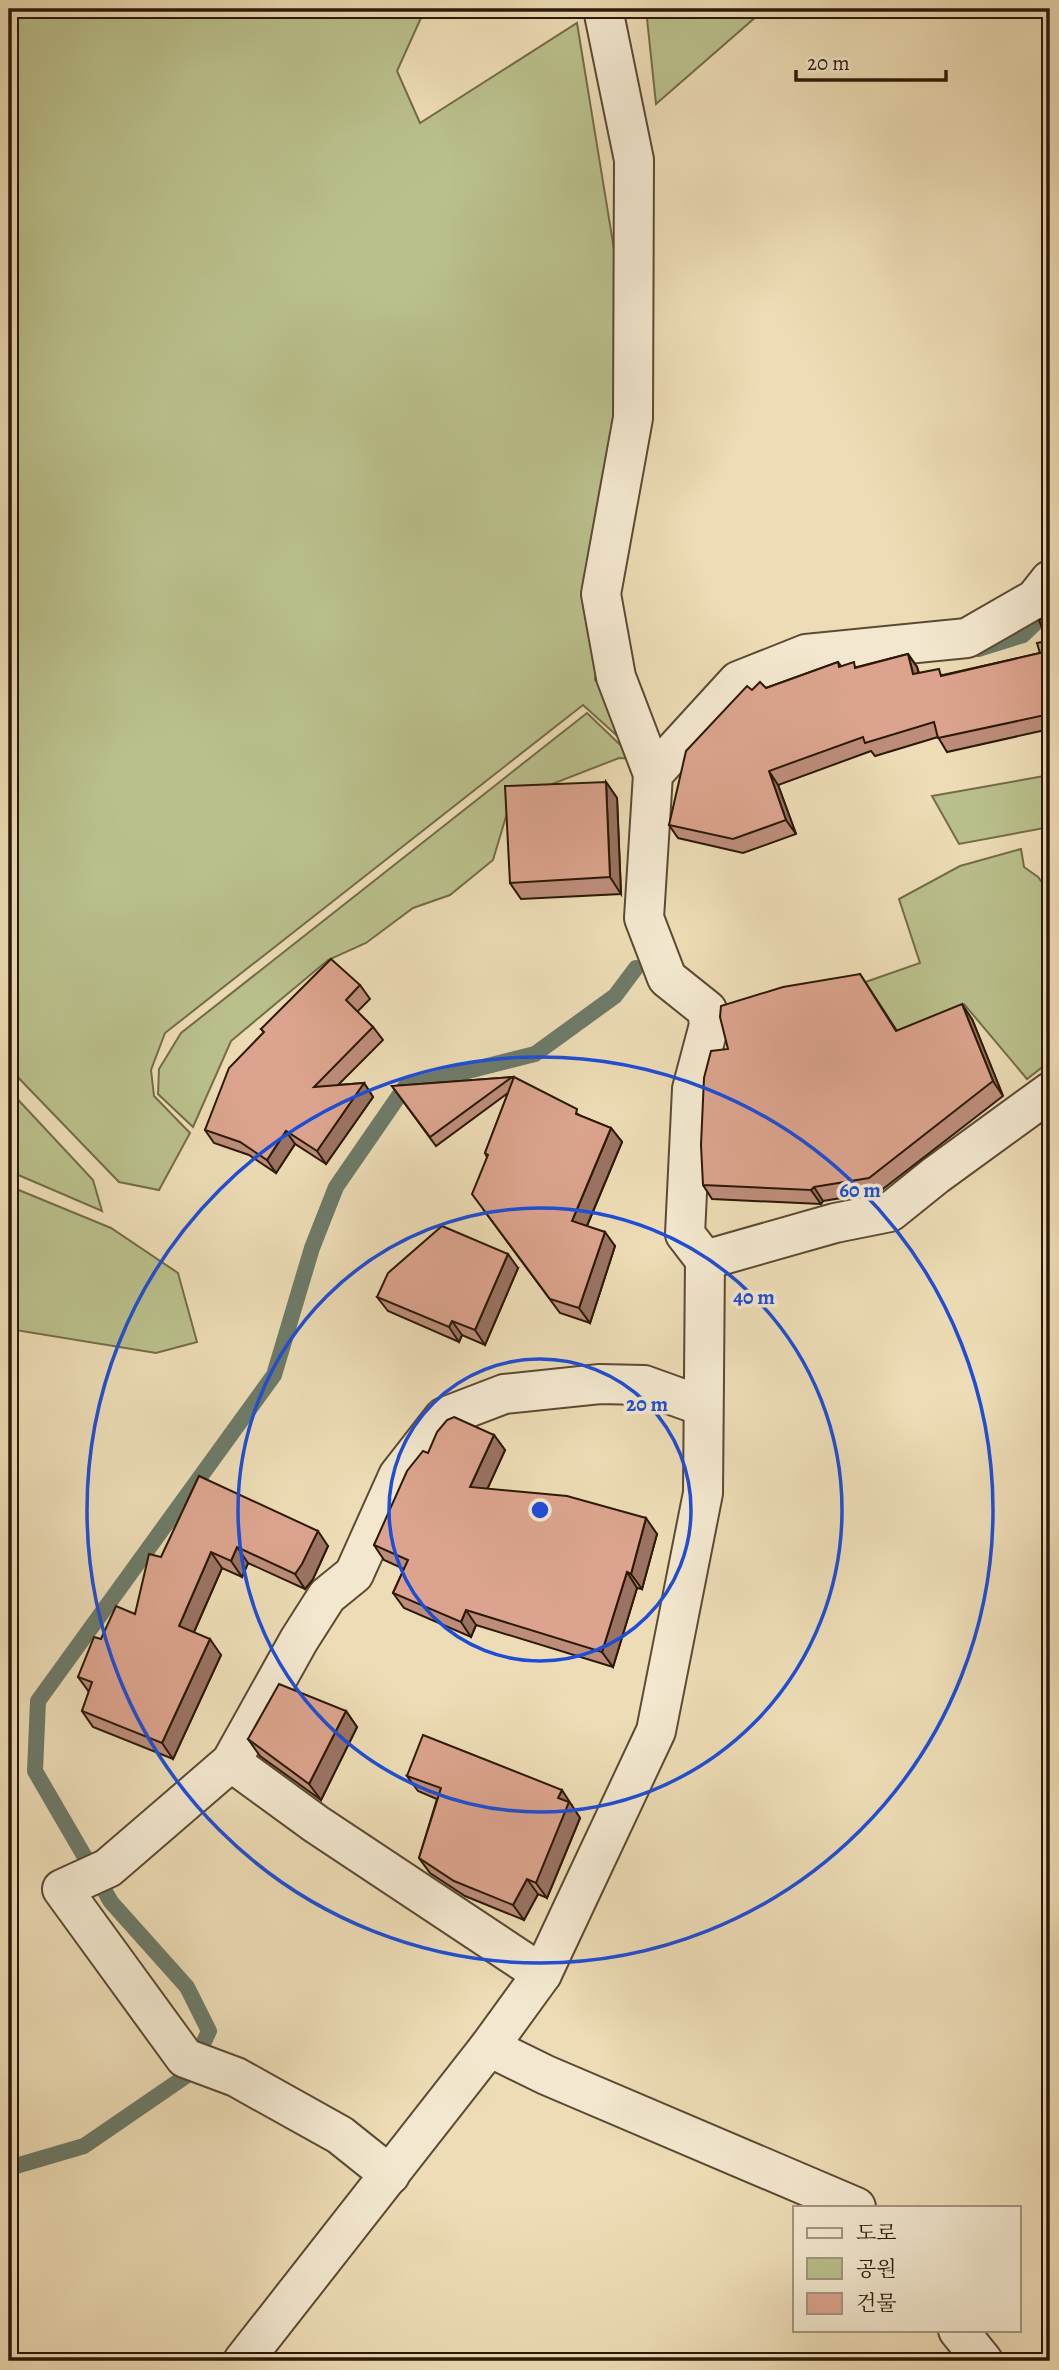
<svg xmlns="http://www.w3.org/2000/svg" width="1059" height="2370" font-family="Alegreya,'Noto Serif KR',serif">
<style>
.green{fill:#bac08c;stroke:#736c49;stroke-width:2}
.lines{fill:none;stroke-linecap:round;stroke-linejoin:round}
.stream{stroke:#6d7b69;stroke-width:16}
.minor-casing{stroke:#5c4a32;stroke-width:42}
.minor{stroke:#f3e8cf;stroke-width:38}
.wall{fill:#bd8d7a;stroke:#2c1906;stroke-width:2}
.shaded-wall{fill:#9a7363;stroke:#2c1906;stroke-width:2}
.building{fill:#dca48e;stroke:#2c1906;stroke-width:2}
.ring{fill:none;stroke:#1d4ed8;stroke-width:3.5}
.centre{fill:#1d4ed8;stroke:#f3e8cf;stroke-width:3.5}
.ring-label{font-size:21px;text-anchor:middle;font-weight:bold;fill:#1d4ed8;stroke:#f3e8cf;stroke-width:7;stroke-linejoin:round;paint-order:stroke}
</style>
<rect width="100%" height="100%" fill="#eddcb5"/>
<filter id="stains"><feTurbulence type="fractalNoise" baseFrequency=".00286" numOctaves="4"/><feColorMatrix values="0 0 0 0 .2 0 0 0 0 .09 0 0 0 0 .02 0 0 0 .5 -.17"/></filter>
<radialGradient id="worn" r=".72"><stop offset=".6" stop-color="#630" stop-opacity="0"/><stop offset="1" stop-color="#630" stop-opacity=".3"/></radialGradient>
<!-- green -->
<g class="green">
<path d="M9,9H425L397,71L420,123L577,23L622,298L595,680L635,729L634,751L583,705L165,1033L151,1070L154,1096L190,1133L159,1190L119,1182L9,1068Z"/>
<path d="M646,9H765L656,104Z"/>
<path d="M587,713L635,759L619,758L511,800L493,860L450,895L413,908L366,943L328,960L231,1041L193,1127L158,1094L159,1069L181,1033Z"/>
<path d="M1050,775V827L959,844L932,796Z"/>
<path d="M1021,849L1024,867L1038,877L1050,893V1061L1027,1079L964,1004L879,1047L860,984L920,963L899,899L960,866Z"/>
<path d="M9,1090L93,1180L102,1211L9,1171Z"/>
<path d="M9,1186L111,1228L178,1273L197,1342L156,1353L9,1329Z"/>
</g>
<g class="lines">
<!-- stream -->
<g class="stream">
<path d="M978,649L1023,635L1050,609"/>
<path d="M9,2168L84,2146L189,2074L209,2031L187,1987L111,1902L35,1771L38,1701L274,1375L312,1248L336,1187L405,1087L535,1054L615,996L636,968"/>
</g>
<!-- minor casing -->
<g class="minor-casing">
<g id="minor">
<path d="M603,9L634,160L633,418L601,594L616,677L653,774"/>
<path d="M705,1260L685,1234L692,1089L709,1025L707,1010L667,978L644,918L653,774L738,681L806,654L967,638L1035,599L1050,580"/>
<path d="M231,1762L316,1824L542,1974"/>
<path d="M489,2047L546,2075L856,2207"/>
<path d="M390,2175L340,2135L236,2077L185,2058L62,1889L108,1868L231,1762L299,1640L327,1596L354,1574L398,1476L444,1417L504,1394L600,1384L644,1385L694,1403H703"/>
<path d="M958,2330L983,2361"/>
<path d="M243,2361L489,2047L542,1974L656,1731L703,1493L705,1260L835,1223L890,1212L936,1175L1050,1092"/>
</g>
</g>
<!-- minor -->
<use href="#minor" class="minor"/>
</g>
<!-- wall -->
<g class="wall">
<path d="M1050,616V729L947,752L938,737L875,756L871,751L778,785L796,834L743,853L678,838L669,825L752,690L766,688L838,662L841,666L857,667L908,654L917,667L919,673L943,675L1040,653L1047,641Z"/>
<path d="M606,782L617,798L621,894L521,899L510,883Z"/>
<path d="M860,974L897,1031L972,1019L1003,1096L879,1192L823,1201L821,1204L712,1199L703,1185L728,1049Z"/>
<path d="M360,985L370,999L357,1012L373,1027L383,1040L338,1085L364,1083L373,1097L326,1164L295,1144L276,1173L249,1155L214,1143L205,1130L264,1032L261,1029Z"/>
<path d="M512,1077L513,1079L581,1116L611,1128L622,1142L587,1226L615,1246L590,1323L560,1313L483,1209L487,1157L485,1153L508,1093L436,1146L392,1086Z"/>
<path d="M518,1268L485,1345L462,1335L459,1342L388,1311L377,1297Z"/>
<path d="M494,1435L505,1450L487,1489L657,1534L642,1589L637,1588L613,1667L476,1625L471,1637L404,1608L393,1593L404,1569L384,1560L374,1545L428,1453Z"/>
<path d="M199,1476L328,1546L313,1579L305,1589L248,1563L242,1577L222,1568L194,1632L221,1655L173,1759L93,1727L82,1711L89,1692L78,1677L101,1639L135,1614Z"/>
<path d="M346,1711L357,1727L321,1800L260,1756L248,1739Z"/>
<path d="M407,1776L572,1805V1806L580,1818L547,1898L538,1894L524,1920L465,1896L430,1873L419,1858L437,1799L418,1791Z"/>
</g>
<!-- shaded-wall -->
<g class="shaded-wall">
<path d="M908,654L917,667L923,688L913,674Z"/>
<path d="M769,771L778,785L796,834L786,820Z"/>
<path d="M606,782L617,798L621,894L610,877Z"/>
<path d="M962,1004L972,1019L1003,1096L993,1081Z"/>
<path d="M364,1083L373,1097L326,1164L317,1151Z"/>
<path d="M611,1128L622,1142L583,1235L572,1221Z"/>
<path d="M286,1131L295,1144L276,1173L267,1160Z"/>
<path d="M814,1187L823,1201L821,1204L811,1190Z"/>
<path d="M605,1232L615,1246L590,1323L579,1308Z"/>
<path d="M508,1254L518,1268L485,1345L475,1330Z"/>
<path d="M452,1321L462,1335L459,1342L449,1327Z"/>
<path d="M494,1435L505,1450L481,1503L470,1487Z"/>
<path d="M646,1518L657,1534L642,1589L631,1574Z"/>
<path d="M318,1531L328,1546L313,1579L305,1589L295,1574Z"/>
<path d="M237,1547L248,1563L242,1577L231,1561Z"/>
<path d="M211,1552L222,1568L190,1641L179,1626Z"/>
<path d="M627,1572L637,1588L613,1667L602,1652Z"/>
<path d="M466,1610L476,1625L471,1637L461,1622Z"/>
<path d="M210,1639L221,1655L173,1759L162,1743Z"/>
<path d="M346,1711L357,1727L321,1800L309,1784Z"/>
<path d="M562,1790L580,1818L547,1898L536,1883L558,1798Z"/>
<path d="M527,1879L538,1894L524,1920L513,1905Z"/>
</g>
<!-- building -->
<g class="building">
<path d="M1050,616V714L938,738L934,722L865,743L863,737L769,771L786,820L733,839L669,825L686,751L747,686L752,690L760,682L766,688L838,662L839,667L854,662L855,668L908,654L913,674L939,669L941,676L1040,653L1037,643L1047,641L1039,620Z"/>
<path d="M606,782L610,877L510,883L505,786Z"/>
<path d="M331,959L360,985L346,1000L373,1027L314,1087L364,1083L317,1151L286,1131L267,1160L240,1142L205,1130L229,1068L264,1032L261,1029Z"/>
<path d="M860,974L896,1031L962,1004L993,1081L869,1178L814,1187L811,1190L703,1185L701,1145L704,1078L711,1051L728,1049L720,1017L721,1006L783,987Z"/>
<path d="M512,1077L430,1137L392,1086Z"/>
<path d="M514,1077L577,1109L576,1114L611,1128L572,1221L605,1232L579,1308L550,1299L472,1194L488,1155L485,1153Z"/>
<path d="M442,1226L508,1254L475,1330L452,1321L449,1327L377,1297L388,1273Z"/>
<path d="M454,1417L494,1435L470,1487L567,1496L646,1518L631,1574L627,1572L602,1652L466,1610L461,1622L393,1593L408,1560L374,1545L407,1471L423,1451L428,1453L437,1432L447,1420Z"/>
<path d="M199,1476L318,1531L302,1564L295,1574L237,1547L231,1561L211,1552L179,1626L210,1639L162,1743L82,1711L92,1682L78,1677L94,1637L101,1639L116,1606L135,1614L149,1554L161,1557Z"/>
<path d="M279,1684L346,1711L309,1784L248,1739Z"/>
<path d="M423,1735L562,1790L558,1798L569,1802L536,1883L527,1879L513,1905L454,1881L419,1858L441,1788L407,1776Z"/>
</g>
<!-- distance rings -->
<g class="ring">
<circle cx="540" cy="1510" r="151"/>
<circle cx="540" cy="1510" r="302"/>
<circle cx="540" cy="1510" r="453"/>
</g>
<circle cx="540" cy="1510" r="10" class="centre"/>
<g class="ring-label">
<text x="860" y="1197">60 m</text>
<text x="754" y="1304">40 m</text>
<text x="647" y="1411">20 m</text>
</g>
<!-- margin -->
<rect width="1059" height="2370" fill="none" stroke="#eddcb5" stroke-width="35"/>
<rect x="10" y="10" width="1038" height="2349" fill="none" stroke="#2c1906" stroke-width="3.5"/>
<rect x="18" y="18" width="1024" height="2335" fill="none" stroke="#2c1906" stroke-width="2"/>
<!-- legend -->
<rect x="793" y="2206" width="228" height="126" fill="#f3e8cf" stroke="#a3957f" stroke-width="2"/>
<rect x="807" y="2228" width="35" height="10" fill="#f3e8cf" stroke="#a3957f" stroke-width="2"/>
<text x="856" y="2240" font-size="21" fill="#2c1906">도로</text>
<rect x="807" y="2258" width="35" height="21" fill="#bac08c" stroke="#a3957f" stroke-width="2"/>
<text x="856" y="2276" font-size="21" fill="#2c1906">공원</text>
<rect x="807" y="2293" width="35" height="21" fill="#dca48e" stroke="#a3957f" stroke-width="2"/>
<text x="856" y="2310" font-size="21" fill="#2c1906">건물</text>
<!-- scale -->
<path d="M796 70v10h150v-10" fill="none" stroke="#2c1906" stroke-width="3.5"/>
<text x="807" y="70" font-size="21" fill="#2c1906" stroke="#f3e8cf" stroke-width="5" paint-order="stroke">20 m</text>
<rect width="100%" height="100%" filter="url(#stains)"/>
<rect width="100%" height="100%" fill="url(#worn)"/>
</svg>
